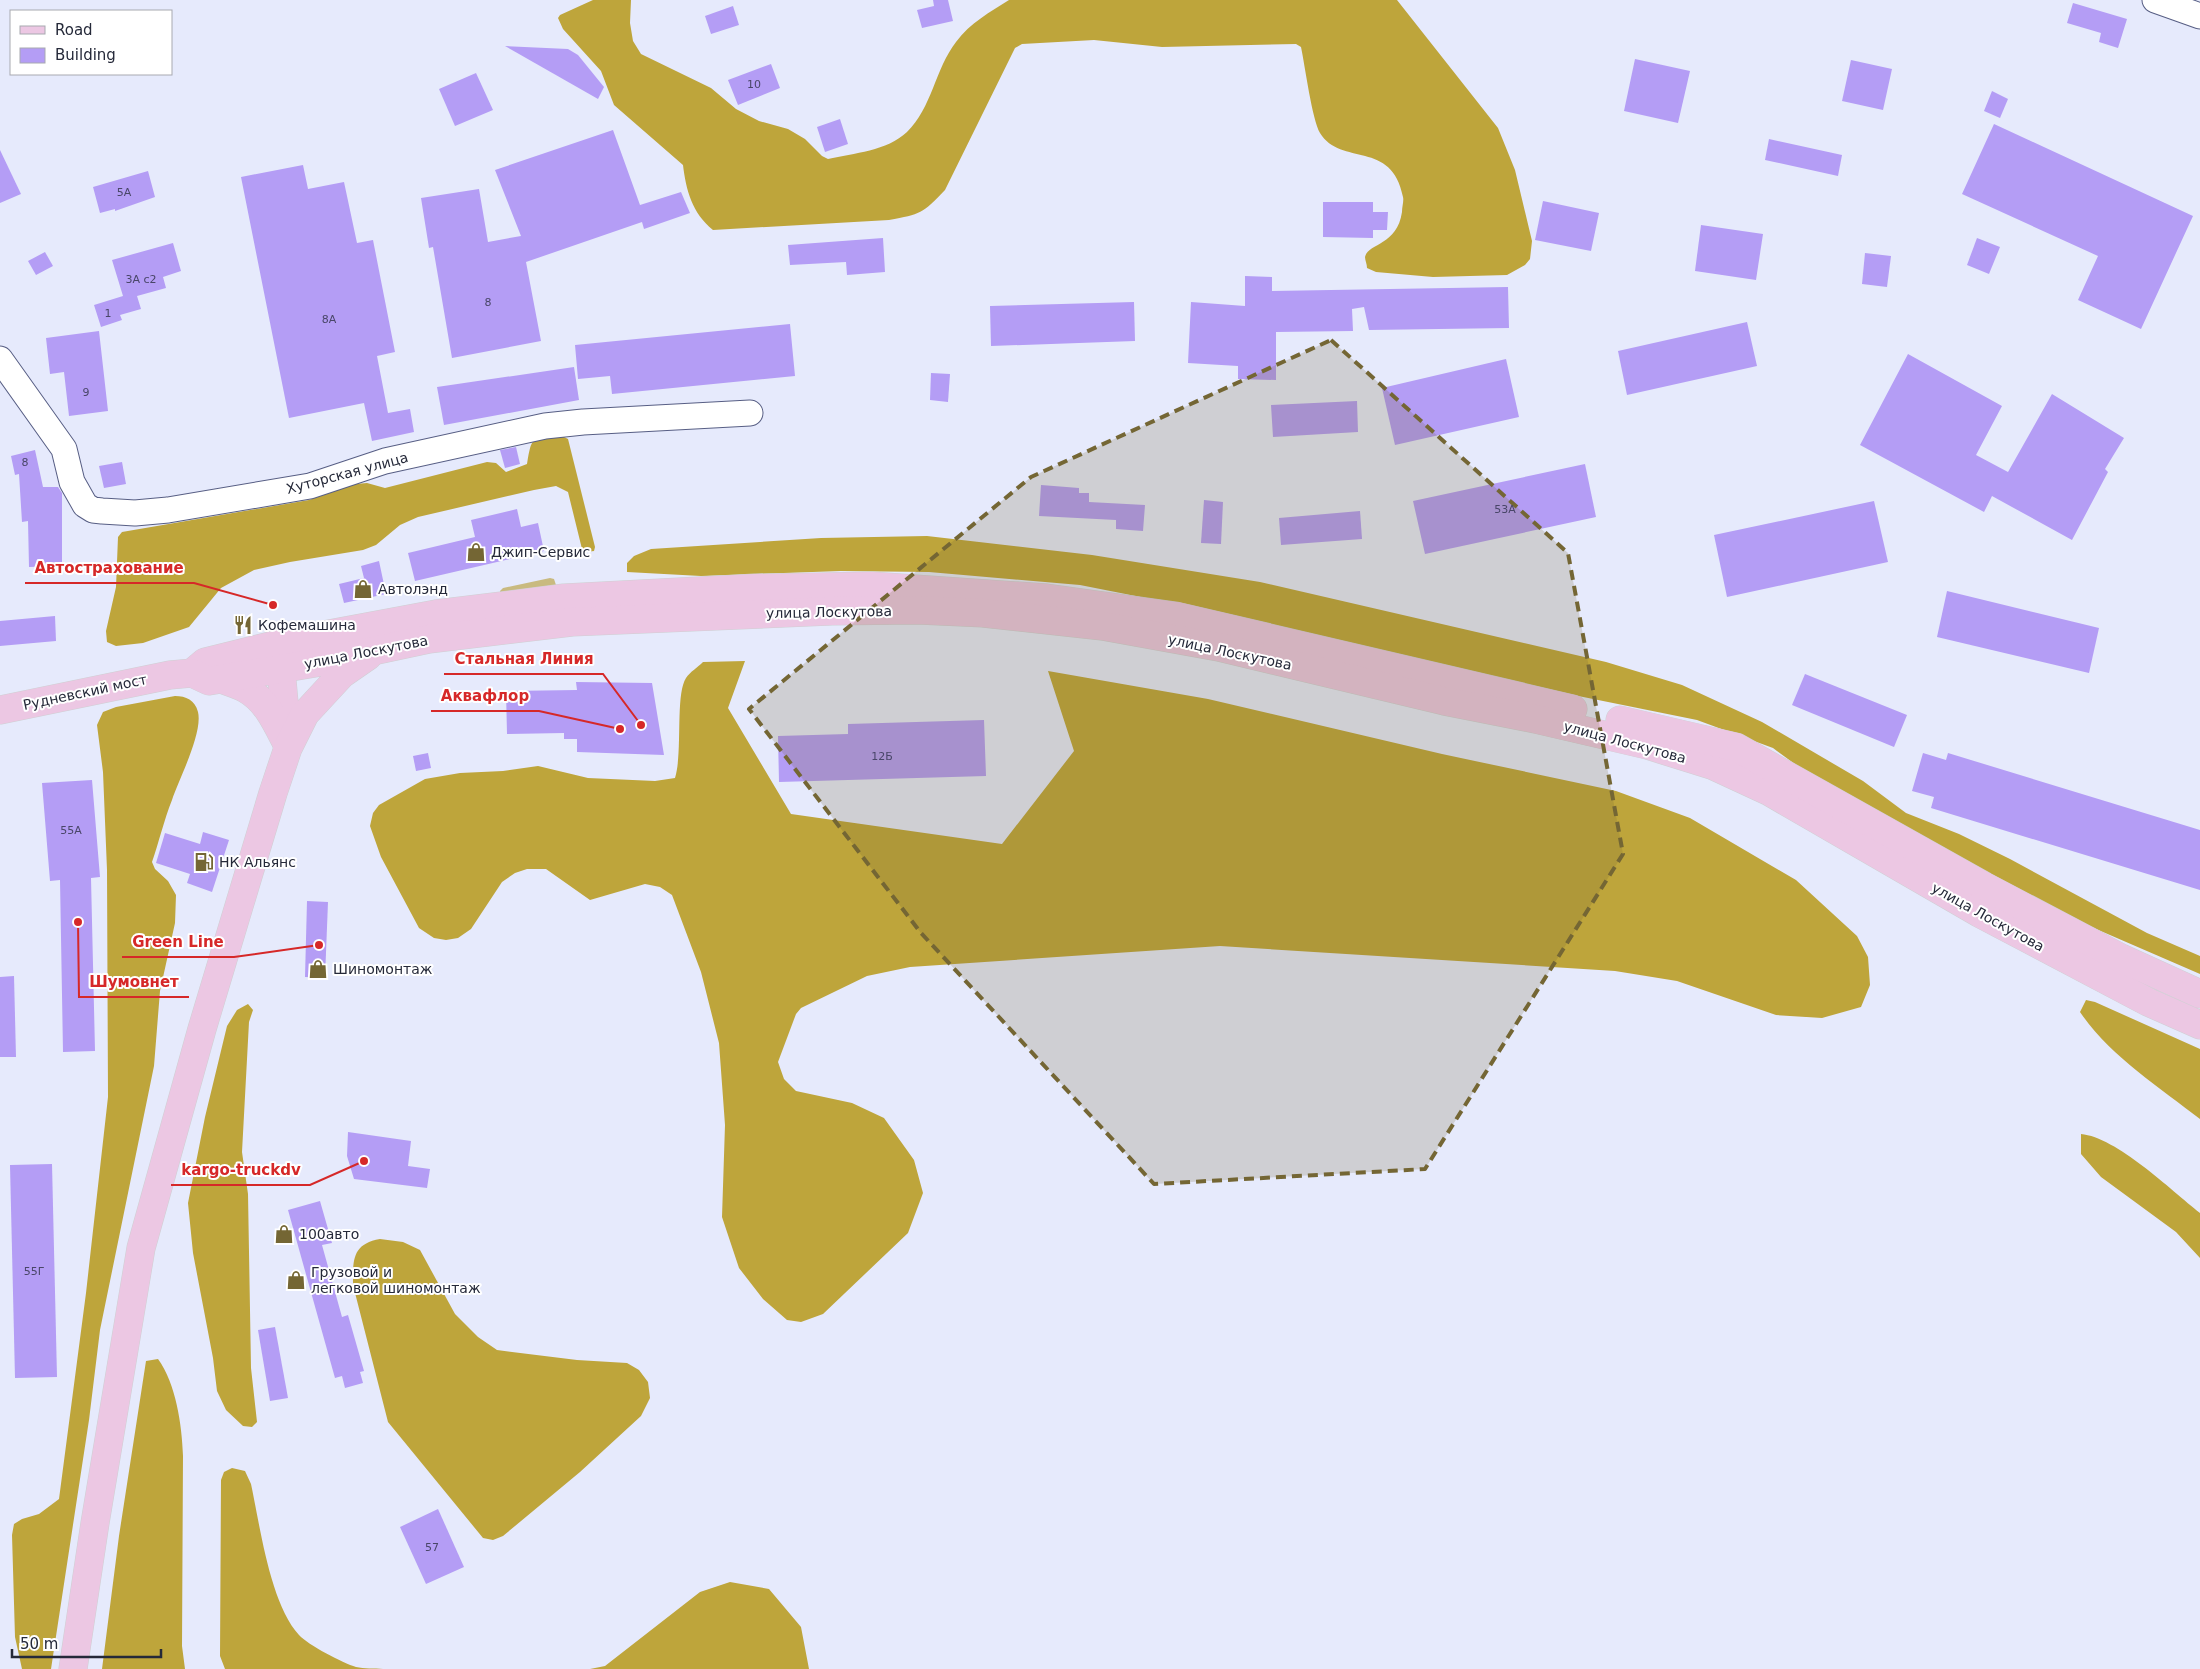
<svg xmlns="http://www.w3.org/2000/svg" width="2200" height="1669" font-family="'DejaVu Sans',sans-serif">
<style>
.green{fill:#c9ba80}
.forest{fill:#bea53b}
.building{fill:#b49df5}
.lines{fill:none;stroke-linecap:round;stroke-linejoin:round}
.minor-casing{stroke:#575e84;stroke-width:27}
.major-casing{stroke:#cfd0d3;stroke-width:29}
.minor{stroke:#fff;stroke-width:25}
.major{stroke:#ecc7e3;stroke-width:28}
.marked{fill:#746634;fill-opacity:0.2;stroke:#746634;stroke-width:4;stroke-dasharray:10 6;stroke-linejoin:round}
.labels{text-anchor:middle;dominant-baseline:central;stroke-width:4;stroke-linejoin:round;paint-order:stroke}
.number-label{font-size:11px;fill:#494668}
.street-label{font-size:14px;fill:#252939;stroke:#fff}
.poi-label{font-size:14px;fill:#252939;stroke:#fff;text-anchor:start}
.leader{fill:none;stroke:#d62828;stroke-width:2}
.callout-dot{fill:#d62828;stroke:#fff;stroke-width:2}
.callout-label{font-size:15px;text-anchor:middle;font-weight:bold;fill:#d62828;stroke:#fff;stroke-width:4;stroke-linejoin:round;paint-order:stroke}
</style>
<rect width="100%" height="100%" fill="#e6eafc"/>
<!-- green -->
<path class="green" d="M550,578L554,579L556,585L500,594V591L503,588Z"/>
<!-- forest -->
<g class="forest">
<path d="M593,0H631L630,23L633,41L641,54L711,88L736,109L759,121L788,129L805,139L822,156L828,159C854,153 887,151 907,132C932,108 935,69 956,42C970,23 990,12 1009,0H1397L1498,128L1515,170L1532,241L1530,259L1525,265L1507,275L1433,277L1376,272L1367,268C1367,264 1365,260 1365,257C1368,243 1397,246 1402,212C1402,207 1404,201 1403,197C1392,139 1341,167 1320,133C1312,119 1305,66 1301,47L1296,44L1162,47L1094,40L1022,44L1015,48L945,190C922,214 921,214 889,220L713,230C692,213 686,190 683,165L614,105L601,71L563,29L558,18L560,15Z"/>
<path d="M560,435L568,439L595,547L594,551L586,552L582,549L568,492L556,486L534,490L418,517L400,525L376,545L363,550L290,562L254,570L221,588L189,627L143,643L116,646L107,642L106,631L116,587L118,537L122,532L309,500L356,484L367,483L385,488L487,462L496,463L506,472L527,464C532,435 531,439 560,435Z"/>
<path d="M927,536L1092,555L1260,582L1606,662L1682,685L1762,722L1863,781L1906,813L1959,834L2010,859L2147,933L2200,956V974L2073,919L1818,781L1773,748L1697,720L1385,657L1237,616L1080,585L929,572L841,571L701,576L627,572V563L634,556L651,549L821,538Z"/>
<path d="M745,661L728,708L791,814L1002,844L1074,751L1048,671L1208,699L1442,754L1616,791L1690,818L1796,880L1857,936L1868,957L1870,985L1861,1007L1822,1018L1776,1015L1677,981L1615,971L1220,946L910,967L867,976L801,1008L796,1014L778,1062L784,1079L796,1091L852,1103L884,1118L914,1160L923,1193L908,1233L823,1314L801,1322L787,1320L763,1299L739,1268L722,1217L725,1125L719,1043L701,972L672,895L660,887L645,884L590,900L546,869H527L515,873L502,882L471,929L458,938L446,940L434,938L419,928L381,857L370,826L373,813L379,805L425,779L460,773L503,771L538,766L588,778L655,781L675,778C683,752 675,695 686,678C690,672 698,667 703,662Z"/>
<path d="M175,696C186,696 195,700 198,712C203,733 179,779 172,800C164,820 159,842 152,862L155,869L168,881L176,895L175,923L160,991L154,1066L100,1330L89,1420L51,1669H22L15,1637L12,1535L14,1524L22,1519L39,1514L59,1499L86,1293L108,1097L107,870L103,772L97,725L103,712L116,707Z"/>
<path d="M2086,1000L2095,1002L2200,1049V1119C2159,1087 2110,1056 2080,1012Z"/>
<path d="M248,1004L253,1010L249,1022L242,1152L248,1194L251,1368L257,1422L252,1427L243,1426L226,1410L217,1391L213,1358L193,1253L188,1203L205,1117L227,1026L237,1010Z"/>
<path d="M2081,1134C2116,1137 2171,1190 2200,1213V1258L2176,1232L2101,1177L2081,1154Z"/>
<path d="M380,1239L403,1242L420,1250L455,1314L478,1337L497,1350L577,1360L627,1363L639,1370L648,1382L650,1398L641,1416L580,1472L503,1536L493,1540L483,1538L388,1422L353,1285C353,1260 352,1244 380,1239Z"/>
<path d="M158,1359C176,1384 182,1425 183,1456L182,1646L185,1669H102L119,1536L146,1361Z"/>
<path d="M232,1468L245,1471L251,1484C260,1526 270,1603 299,1635C308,1645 343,1663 356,1667C364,1669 374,1668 383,1669H225L220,1656L221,1480L224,1472Z"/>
<path d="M730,1582L769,1589L801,1627L809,1669H590L605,1666L700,1592Z"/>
</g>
<!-- building -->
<g class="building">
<path d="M933,0H948L953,21L922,28L917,10L934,6Z"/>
<path d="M2073,3L2127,19L2118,48L2099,42L2101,33L2067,23Z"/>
<path d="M733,6L739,25L711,34L705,16Z"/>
<path d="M505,46L568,49L578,55L604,87L598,99Z"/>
<path d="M1635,59L1690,71L1678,123L1624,111Z"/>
<path d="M1851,60L1892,69L1883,110L1842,101Z"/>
<path d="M771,64L780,88L738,105L728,80Z"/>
<path d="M476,73L493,110L455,126L439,89Z"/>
<path d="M1992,91L2008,99L2000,118L1984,111Z"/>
<path d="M840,119L848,144L825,152L817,127Z"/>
<path d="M1994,124L2193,216L2141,329L2078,300L2098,256L1962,194Z"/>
<path d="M613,130L640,205L681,192L690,213L644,229L642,222L526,262L541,341L452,358L433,247L429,248L421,198L479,189L488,242L521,236L495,170Z"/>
<path d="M1769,139L1842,155L1838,176L1765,160Z"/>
<path d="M0,150L21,194L0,203Z"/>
<path d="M303,165L308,189L344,182L357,243L373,240L395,352L377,356L388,413L410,409L414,432L372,441L364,403L289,418L241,177Z"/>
<path d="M148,171L155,197L115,211V209L100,213L93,187Z"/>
<path d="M1543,201L1599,213L1591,251L1535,240Z"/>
<path d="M1323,202H1373V212H1388L1387,230H1373V238L1323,237Z"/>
<path d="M1701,225L1763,234L1756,280L1695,271Z"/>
<path d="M883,238L885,272L847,275L846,262L790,265L788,245Z"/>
<path d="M1977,238L2000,247L1989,274L1967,265Z"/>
<path d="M173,243L181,271L163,277L166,288L137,296L141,309L120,315L122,320L101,327L94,305L123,296L112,260Z"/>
<path d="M45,252L53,266L36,275L28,261Z"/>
<path d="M1865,253L1891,256L1887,287L1862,284Z"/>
<path d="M1245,276L1272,277V291L1508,287L1509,328L1369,330L1364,307L1352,309L1353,331L1276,332V380L1238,379V366L1188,363L1191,302L1245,306Z"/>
<path d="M1134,302L1135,341L991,346L990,306Z"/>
<path d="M1747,322L1757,366L1627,395L1618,351Z"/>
<path d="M790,324L795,376L612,394L610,376L578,379L575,345Z"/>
<path d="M99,331L108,411L69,416L64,372L50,374L46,338Z"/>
<path d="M1908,354L2002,406L1976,455L2008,472L2052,394L2124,438L2105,469L2108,472L2072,540L1992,496L1984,512L1860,445Z"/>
<path d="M1506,359L1519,417L1395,445L1382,388Z"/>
<path d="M574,367L579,400L444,425L437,387Z"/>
<path d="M931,373L950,374L948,402L930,400Z"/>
<path d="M1357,401L1358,432L1273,437L1271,405Z"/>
<path d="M516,447L520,464L505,468L500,450Z"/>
<path d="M35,450L43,487H58L62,493V566L29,567L28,521L22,522L19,474L15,475L11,456Z"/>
<path d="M122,462L126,484L104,488L99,466Z"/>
<path d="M1585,464L1596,517L1425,554L1413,501Z"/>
<path d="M1041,485L1079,488V493H1089V502L1145,505L1143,531L1116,529V520L1039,516Z"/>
<path d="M1204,500L1223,502L1221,544L1201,543Z"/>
<path d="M1874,501L1888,562L1727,597L1714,535Z"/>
<path d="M517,509L521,527L538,523L544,551L415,581L408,553L475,537L471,520Z"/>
<path d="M1360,511L1362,539L1281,545L1279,518Z"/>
<path d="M379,561L386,594L344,603L339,584L364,578L361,566Z"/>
<path d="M1947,591L2099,628L2089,673L1937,637Z"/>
<path d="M55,616L56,641L0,646V621Z"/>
<path d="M1805,674L1907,715L1894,747L1792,705Z"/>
<path d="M576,682L652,683L664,755L577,752V739H564V733L507,734L506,691L577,690Z"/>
<path d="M984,720L986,776L779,782L778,736L848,734V724Z"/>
<path d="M428,753L431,768L416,771L413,756Z"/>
<path d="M1923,753L1946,760L1948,753L2200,830V890L1931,808L1934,797L1912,791Z"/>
<path d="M92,780L100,877L91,878L95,1051L63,1052L60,880L50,881L42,783Z"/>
<path d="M203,832L229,840L212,892L187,883L190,874L156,863L165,833L200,844Z"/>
<path d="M307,901L328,902L325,978L305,977Z"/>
<path d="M14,976L16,1057H0V977Z"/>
<path d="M348,1132L411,1141L408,1166L430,1169L427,1188L354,1179L347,1156Z"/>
<path d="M52,1164L57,1377L15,1378L10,1165Z"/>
<path d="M320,1201L332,1243L322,1245L342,1317L348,1315L364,1371L360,1372L363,1383L345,1388L342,1376L335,1378L288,1210Z"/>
<path d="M275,1327L288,1398L270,1401L258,1330Z"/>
<path d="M438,1509L464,1567L426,1584L400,1527Z"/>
</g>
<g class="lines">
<!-- minor casing -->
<g class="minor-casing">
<g id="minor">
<path d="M2155,0L2200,16"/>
<path d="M0,359L64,449L72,482L85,505L93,510L102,511L135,513L168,510L310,486L385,461L545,426L583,422L750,413"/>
</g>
</g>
<!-- major casing -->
<g class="major-casing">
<g id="major">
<path d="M275,651L281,669L288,746"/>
<path d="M192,673L205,662L286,642L436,614L564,598L755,588L872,586L1047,598L1176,616L1573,709"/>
<path d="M221,679C229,682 239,685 246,689C266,700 276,722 286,742"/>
<path d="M0,710L170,675L192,673L209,681L321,662L429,639L572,622L832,611L917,610L983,613L1102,626L1218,647L1444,701L1535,719L1647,745L1714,766L1768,791L1979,913L2148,1002L2200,1025"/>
<path d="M1620,720L1736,747L1984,886L2121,958L2200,994"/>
<path d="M73,1669L95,1523L141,1248L202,1029L273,793L288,748L305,714L342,674L368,656"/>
</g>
</g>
<!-- minor -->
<use href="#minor" class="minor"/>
<!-- major -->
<use href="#major" class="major"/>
</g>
<!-- marked area -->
<path class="marked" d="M1331,340L1568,553L1623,854L1425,1169L1154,1184L921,933L749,709L1031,477Z"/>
<!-- icons -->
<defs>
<g id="shop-bare" transform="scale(1.5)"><path d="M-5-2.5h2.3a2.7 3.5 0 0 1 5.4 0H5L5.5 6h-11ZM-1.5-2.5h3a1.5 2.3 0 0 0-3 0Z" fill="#746634" stroke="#fff" stroke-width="2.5" paint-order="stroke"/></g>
<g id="restaurant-bare" transform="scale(1.5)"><path d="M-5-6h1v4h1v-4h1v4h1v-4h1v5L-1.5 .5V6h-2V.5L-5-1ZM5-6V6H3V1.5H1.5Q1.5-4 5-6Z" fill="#746634" stroke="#fff" stroke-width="2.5" paint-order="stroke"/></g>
<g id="fuel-bare" transform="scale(1.5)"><path d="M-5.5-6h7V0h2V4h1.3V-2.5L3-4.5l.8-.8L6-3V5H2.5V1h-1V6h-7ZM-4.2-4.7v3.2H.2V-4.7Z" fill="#746634" stroke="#fff" stroke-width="2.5" paint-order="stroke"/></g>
</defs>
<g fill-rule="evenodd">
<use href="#shop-bare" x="476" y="552"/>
<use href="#shop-bare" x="363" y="589"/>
<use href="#restaurant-bare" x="243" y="625"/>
<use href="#fuel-bare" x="204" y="862"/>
<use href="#shop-bare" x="318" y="969"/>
<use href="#shop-bare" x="284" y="1234"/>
<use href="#shop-bare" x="296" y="1280"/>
</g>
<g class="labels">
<!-- number labels -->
<g class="number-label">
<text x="754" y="84">10</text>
<text x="124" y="192">5А</text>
<text x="141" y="279">3А с2</text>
<text x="488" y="302">8</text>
<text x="108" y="313">1</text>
<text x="329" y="319">8А</text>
<text x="86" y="392">9</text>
<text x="25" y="462">8</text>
<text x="1505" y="509">53А</text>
<text x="882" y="756">12Б</text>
<text x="71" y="830">55А</text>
<text x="34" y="1271">55Г</text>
<text x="432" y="1547">57</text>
</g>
<!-- street labels -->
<g class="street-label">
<text transform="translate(347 473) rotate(-15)">Хуторская улица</text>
<text transform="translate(829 612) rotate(-1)">улица Лоскутова</text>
<text transform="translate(366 652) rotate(-11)">улица Лоскутова</text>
<text transform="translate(1230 652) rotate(12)">улица Лоскутова</text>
<text transform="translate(85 692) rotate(-12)">Рудневский мост</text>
<text transform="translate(1625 742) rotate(15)">улица Лоскутова</text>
<text transform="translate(1988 917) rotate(29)">улица Лоскутова</text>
</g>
<!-- poi labels -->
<g class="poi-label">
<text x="491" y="552">Джип-Сервис</text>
<text x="378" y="589">Автолэнд</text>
<text x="258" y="625">Кофемашина</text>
<text x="219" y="862">НК Альянс</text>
<text x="333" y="969">Шиномонтаж</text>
<text x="299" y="1234">100авто</text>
<text x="311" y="1272">Грузовой и<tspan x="311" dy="16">легковой шиномонтаж</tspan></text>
</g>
</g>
<!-- callouts -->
<path class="leader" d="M273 605L194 583H25M641 725L603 674H444M620 729L539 711H431M319 945L234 957H122M78 922L79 997H189M364 1161L310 1185H171"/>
<g class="callout-dot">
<circle cx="273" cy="605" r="5"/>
<circle cx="641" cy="725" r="5"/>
<circle cx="620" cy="729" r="5"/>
<circle cx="319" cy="945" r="5"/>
<circle cx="78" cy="922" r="5"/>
<circle cx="364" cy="1161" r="5"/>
</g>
<g class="callout-label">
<text x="109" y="573">Автострахование</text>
<text x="524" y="664">Стальная Линия</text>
<text x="485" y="701">Аквафлор</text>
<text x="178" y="947">Green Line</text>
<text x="134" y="987">Шумовнет</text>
<text x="241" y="1175">kargo-truckdv</text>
</g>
<!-- legend -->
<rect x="10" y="10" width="162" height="65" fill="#ffffff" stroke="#a8a9b0"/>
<rect x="20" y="26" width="25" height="8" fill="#ecc7e3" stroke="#a8a9b0"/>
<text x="55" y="35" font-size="15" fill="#252939">Road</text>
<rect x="20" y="48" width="25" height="15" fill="#b49df5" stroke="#a8a9b0"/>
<text x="55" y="60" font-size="15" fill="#252939">Building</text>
<!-- scale -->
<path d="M12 1649v8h149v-8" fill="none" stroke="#252939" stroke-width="2.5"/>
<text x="20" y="1649" font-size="15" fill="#252939" stroke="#ffffff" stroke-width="4" paint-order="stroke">50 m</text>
</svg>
